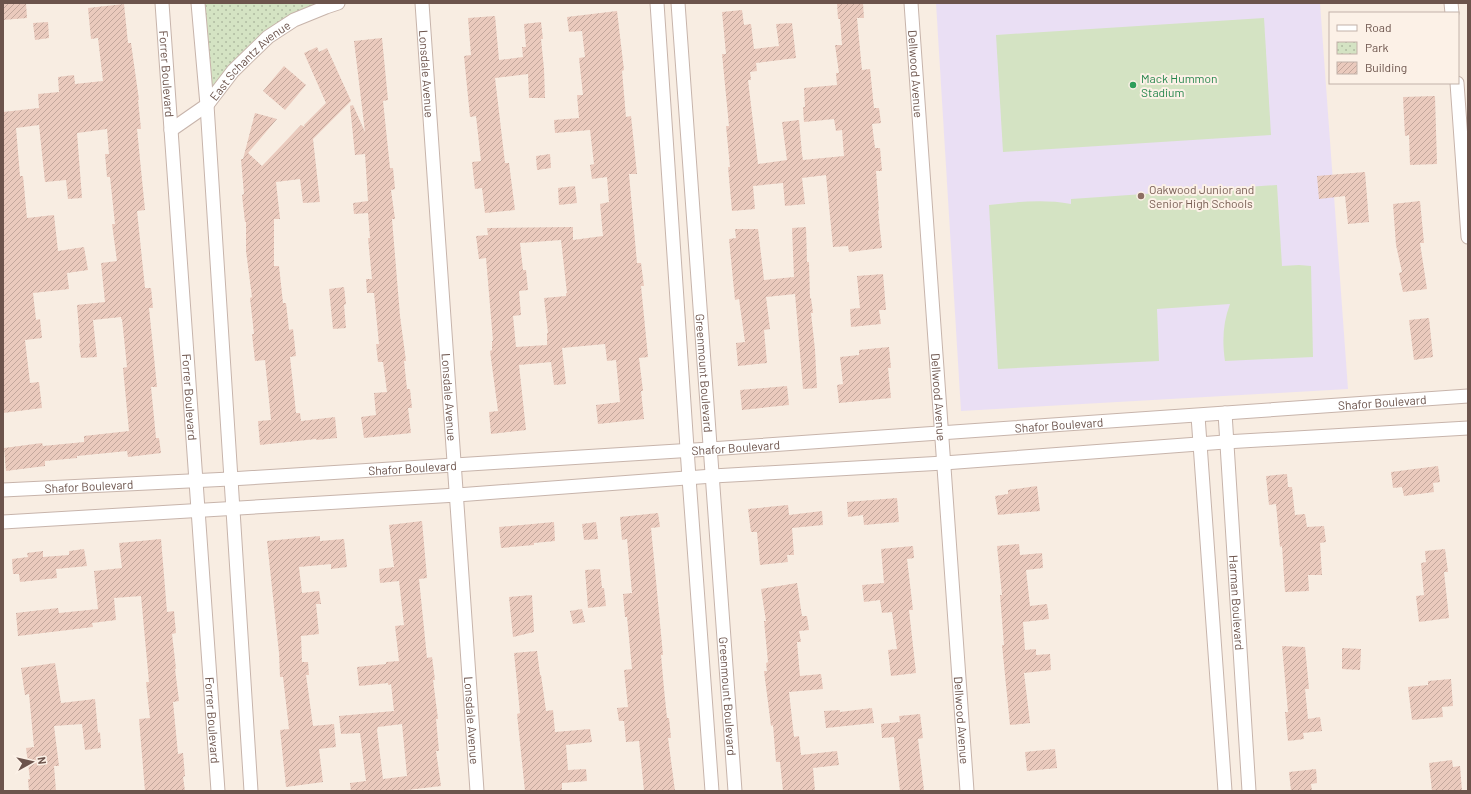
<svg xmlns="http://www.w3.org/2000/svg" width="1471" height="794" font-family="Barlow,sans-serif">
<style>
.education{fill:#eadff4}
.park{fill:url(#park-dots)}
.pitch{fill:#d4e3c3}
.building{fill:url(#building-hatch);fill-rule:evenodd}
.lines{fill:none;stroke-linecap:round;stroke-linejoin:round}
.street-casing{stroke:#c7b4ab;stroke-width:15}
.street{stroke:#fff;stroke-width:13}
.leisure-dot{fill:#2e9e5b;stroke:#fcf1e7;stroke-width:1.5}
.education-dot{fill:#8d6e63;stroke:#fcf1e7;stroke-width:1.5}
.labels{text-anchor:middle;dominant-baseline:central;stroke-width:4;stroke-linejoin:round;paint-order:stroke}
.street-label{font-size:12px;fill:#6c544c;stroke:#fcf1e7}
.leisure-label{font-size:12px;fill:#27864d;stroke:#fcf1e7;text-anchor:start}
.education-label{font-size:12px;fill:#785e54;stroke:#fcf1e7;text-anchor:start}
</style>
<defs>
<pattern id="park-dots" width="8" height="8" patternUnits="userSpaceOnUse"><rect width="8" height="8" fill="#d4e3c3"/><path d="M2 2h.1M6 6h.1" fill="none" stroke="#b0bba1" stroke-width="1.8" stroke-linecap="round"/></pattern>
<pattern id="building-hatch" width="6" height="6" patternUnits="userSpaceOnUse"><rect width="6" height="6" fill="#eacabd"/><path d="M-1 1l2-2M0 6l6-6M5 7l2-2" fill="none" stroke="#c2a79c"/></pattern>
</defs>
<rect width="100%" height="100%" fill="#f8ede2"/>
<!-- education -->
<path class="education" d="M936,3H1320L1348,389L961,411Z"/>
<!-- park -->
<path class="park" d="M198,3H338L294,20L207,105Z"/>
<!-- pitch -->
<g class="pitch">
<path d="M1264,18L1271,135L1003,152L996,35Z"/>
<path d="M1277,185L1282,266L1299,265L1311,266L1313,357L1225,361C1222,341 1223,322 1230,304L1157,309L1159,361L998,369L989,205C1017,202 1044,199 1071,204V199Z"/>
</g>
<!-- building -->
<g class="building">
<path d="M3,3H26L27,18L3,20Z"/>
<path d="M837,3H863L864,18H857L862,70L870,69L874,108H879L881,123L872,124L875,148H880L882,171H876L879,210L878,211L882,248L849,252L848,246L833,247L826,175L802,178L805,204L785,206L783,183L753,186L755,209L732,211L728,167H730L726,126H729L722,54H726L722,12L742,10L744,25L751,24L754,49L779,46L776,24L792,23L796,58L756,63L757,71L750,72L751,80H748L758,164L787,160L782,122L799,120L802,154L803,160L844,156L842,130L836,131L834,119L804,122L803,107H805L804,88L837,85L836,73H839L835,45H842L840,19H838Z"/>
<path d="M124,4L128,43H131L139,100H138L141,129H137L145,210L137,211L145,288H151L153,308H149L157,387H151L156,438H159L161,453L128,457L127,451L77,456V458L45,461V466L6,471L4,448L42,443L43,446L84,442V436L129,431L123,368L127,367L122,319H121V317L93,320L97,357L81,358L79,344L80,343L77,305L105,302L101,263L117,261L112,224H115L110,177H107L105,154H109L107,129L77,133L82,198L68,199L66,180L45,182L39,125L16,128L20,176H23L27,218L54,215L58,251L84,247L88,270L67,273L69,289L33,293L36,320L40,319L42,338L25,340L30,383L39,382L42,408L3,413V112L39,108L38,94L59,92L58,77L74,75L75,84L103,81L98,38L91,39L88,8Z"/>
<path d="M617,11L624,70L622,71L626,117L631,116L637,174H629L637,263H641L644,286H641L648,357L639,358L643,391H641L644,419L598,424L596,405L620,402L616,360L607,361L605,344L562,348L566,384L554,385L551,362L519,365L526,430L491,434L489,412L498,411L490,351L492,350V341H493L486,258L479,259L476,236L488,235L487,228L573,227V240L603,236L600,204L609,202L607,177L592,179L590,165L594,164L590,130L555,133L554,120L579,118L577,95H583L579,58L585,57L582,31L569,32L567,17ZM561,240L567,293H566V296L544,298L548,333H547V345L516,347L513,316L521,315L519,291L528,290L526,270H523L520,243Z"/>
<path d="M495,16L499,60L523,57L522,47H526L524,24L541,22L543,39H541L544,69L545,98H529L528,74L495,78L505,163H509L515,210L485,213L482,188L475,189L472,162L481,161L476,116L470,117L464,56L471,55L468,18Z"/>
<path d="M48,22L49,38L35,40L33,23Z"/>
<path d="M382,38L388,100L383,101L390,168H393L395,189L391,190L395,219H392L400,316L406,361H404L407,389H410L412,408H408L411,433L364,438L361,417L376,415L374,393L387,392L383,362H378L376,344H379L374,293H367L366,279H372L368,238H370L368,213L354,214L353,203L368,201L365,154L355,155L350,106L353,105L365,132L354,41Z"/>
<path d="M317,47L319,52L327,48L351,101L313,139L320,202L303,203L300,179L276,182L280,219H274V266H279L283,303H286L289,330L293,329L296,356L290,357L296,413H300L301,421L335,417L337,438L317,440L316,439L260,445L258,421L271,420L265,360L255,361L252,334H254L250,298L252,297L246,251V222H245L242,195L244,194L241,159H243L255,113L277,119L248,153L262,166L301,125L305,127L304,125L326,103L304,53Z"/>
<path d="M284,66L306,85L285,110L263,91Z"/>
<path d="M1435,96L1437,164L1410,165L1409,135L1405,136L1403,97Z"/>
<path d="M550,154L551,168L537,170L536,156Z"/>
<path d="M1365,172L1369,222L1348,224L1345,196L1319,199L1317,176Z"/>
<path d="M575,186L577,203L559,205L558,188Z"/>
<path d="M1420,201L1424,243H1420L1427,289L1403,292L1399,273L1402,272L1396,245L1393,204Z"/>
<path d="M806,227L807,262H809L810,298H811L813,313H811L815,350L817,388L803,389L795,294L766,297L770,329L764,330L767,363L738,366L736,343L745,342L739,299L735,300L729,239L736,238L735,229H758L764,280L794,277L792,228Z"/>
<path d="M883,274L886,310H879L881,324L851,327L850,309L860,308L857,276Z"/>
<path d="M344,287L346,304L344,305L346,328L333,329L329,289Z"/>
<path d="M1429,318L1433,357L1414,360L1409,320Z"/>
<path d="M889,347L891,368H888L891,398L839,403L837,385L843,384L840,357L859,355V350Z"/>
<path d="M787,386L789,405L742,410L740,390Z"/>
<path d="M1438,466L1440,482L1433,483L1434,492L1404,496L1402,487L1393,488L1391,472Z"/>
<path d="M1287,474L1288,487H1292L1295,515L1305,514L1307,527L1324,526L1326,542L1320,543L1322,575H1308L1309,591L1285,592L1282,546L1280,547L1276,504L1269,505L1266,476Z"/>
<path d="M1037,486L1040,511L998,515L995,496L1008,494V490Z"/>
<path d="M897,498L899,522L864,525L863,515L848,517L847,502Z"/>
<path d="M788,505L789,515L822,511L823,525L792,528L794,555H787L788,562L760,565L757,532H751L748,509Z"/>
<path d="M658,513L660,527L651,528L663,655H661L664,689L667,718H669L671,738H668L675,791H644L639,741L626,742L624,721H619L617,708L628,707L624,670L632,669L627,617H625L623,594L632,593L627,539L622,540L620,517Z"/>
<path d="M422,521L427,578L419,579L427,658L432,657L435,680H433L438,719H436L439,751H436L441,786L399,791H351L350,783L366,781L360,733L341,734L339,716L394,711L391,684L388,685V683L359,686L357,667L386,664V662L399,661L395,626L404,625L399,581L380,583L379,569L394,567L389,525ZM402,724L407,776L383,779L377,730L378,727Z"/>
<path d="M554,522L555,541L534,543V545L501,548L499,527Z"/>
<path d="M596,522L598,539L584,540L582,524Z"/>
<path d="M320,536V541L344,539L347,567L331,569V564L299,567L302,593L319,591L321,604H316L319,634L301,636L302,662H308L309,675H306L313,726L334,724L336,747L319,749L323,782L286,787L280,730L289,729L283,677H280L279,653L267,541Z"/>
<path d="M161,539L167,612L174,611L176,633L172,634L176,669H175L179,701L173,702L178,754L183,753L185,776L183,777L185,791H145L139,719L150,718L146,682H149L141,596L114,598L116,620L92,623L93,627L18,636L16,613L58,608L59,613L98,609L94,571L122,568L119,543Z"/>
<path d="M1019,544L1020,555L1042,553L1043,568L1026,570L1030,606L1047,604L1049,619L1023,622L1025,650L1036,649V655L1050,654L1051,670L1024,673L1030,723L1010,725L1002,645H1004L1000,595H1002L997,546Z"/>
<path d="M913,546L914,558L907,559L913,610H909L916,673L891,676L888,650L897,649L892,612L882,613L880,600L864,602L862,585L884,583L881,549Z"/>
<path d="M84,549L87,566L56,569L57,578L20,582L19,574H13L12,559L28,557L27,553L43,551V557L69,555V551Z"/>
<path d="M1445,549L1448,572H1444L1449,618L1419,622L1416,596L1424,595L1421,563L1426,562L1425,551Z"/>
<path d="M600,569L602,588H604L606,606L588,608L585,570Z"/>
<path d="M797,583L802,616H807L809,630L799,631L801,642H797L800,676L821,674L823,689L789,692L794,737L799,736L801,755L837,751L839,765L813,768L815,791H783L780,762H776L773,725L771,726L764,671H767L766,663L768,662L764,621H766L761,589Z"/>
<path d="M532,595L534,632L513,637L509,597Z"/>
<path d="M582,609L585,622L573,624L570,611Z"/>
<path d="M1282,646L1305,647L1309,689H1305L1308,719L1320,717L1322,731L1303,733L1304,739L1288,741L1285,712H1288Z"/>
<path d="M1342,648L1361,649L1360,670L1342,669Z"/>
<path d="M537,651L540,675H541L546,711L553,710L555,732L590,729L592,742L566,745L568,770L586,769L587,781L562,783V791H525L517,714L520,713L514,653Z"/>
<path d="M55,663L61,703L95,699L98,733L100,732L101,748L85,750L82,724L54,726L59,766H54L56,791H29L28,779H30L26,748L34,747L29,694L25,695L21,668Z"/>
<path d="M1451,679L1453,706L1442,707L1443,717L1412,720L1408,687L1428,685V681Z"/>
<path d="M872,708L874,723L826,728L824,711L840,710V712Z"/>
<path d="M920,714L923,738L918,739L924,790L900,791L894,737L882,738L881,724L900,722L899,716Z"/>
<path d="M1055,749L1057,768L1027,771L1025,752Z"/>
<path d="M1452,760L1453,767L1460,766L1462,791H1432L1429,763Z"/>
<path d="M1316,769L1317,783L1311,784L1312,791H1291L1289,772Z"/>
</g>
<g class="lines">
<!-- street casing -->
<g class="street-casing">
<g id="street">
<path id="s1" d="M162,3L218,791"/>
<path d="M198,3L207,105L251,791"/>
<path id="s2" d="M422,3L477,791"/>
<path d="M657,3L689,478L712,791"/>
<path id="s3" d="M678,3L735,791"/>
<path id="s4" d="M911,3L967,791"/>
<path d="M1451,3L1452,13"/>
<path d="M1457,83L1468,237"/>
<path id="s5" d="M171,130L207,105L233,71L268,37L294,20L326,7L338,3"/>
<path id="s6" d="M1225,413L1249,791"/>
<path d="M1198,416L1225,791"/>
<path id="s7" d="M3,490L230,479L710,449L1468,396"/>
<path d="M3,522L457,495L713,476L944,463L1225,442L1468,428"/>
</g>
</g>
<!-- street -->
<use href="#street" class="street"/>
</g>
<!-- markers -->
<circle class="leisure-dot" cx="1133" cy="85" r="4"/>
<circle class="education-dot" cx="1141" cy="196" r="4"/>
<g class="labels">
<!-- street labels -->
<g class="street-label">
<text stroke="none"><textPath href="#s5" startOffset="106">East Schantz Avenue</textPath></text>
<text stroke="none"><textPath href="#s1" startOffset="71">Forrer Boulevard</textPath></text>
<text stroke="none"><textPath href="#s2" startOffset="71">Lonsdale Avenue</textPath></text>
<text stroke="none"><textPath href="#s4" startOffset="71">Dellwood Avenue</textPath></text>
<text stroke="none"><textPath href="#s3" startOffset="371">Greenmount Boulevard</textPath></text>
<text stroke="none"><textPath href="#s1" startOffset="395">Forrer Boulevard</textPath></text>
<text stroke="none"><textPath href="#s2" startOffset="395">Lonsdale Avenue</textPath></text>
<text stroke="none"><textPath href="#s4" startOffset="395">Dellwood Avenue</textPath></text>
<text stroke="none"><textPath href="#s7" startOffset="1382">Shafor Boulevard</textPath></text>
<text stroke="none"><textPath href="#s7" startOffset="1058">Shafor Boulevard</textPath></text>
<text stroke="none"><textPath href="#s7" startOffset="734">Shafor Boulevard</textPath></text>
<text stroke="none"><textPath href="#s7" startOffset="410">Shafor Boulevard</textPath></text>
<text stroke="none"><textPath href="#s7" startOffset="86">Shafor Boulevard</textPath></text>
<text stroke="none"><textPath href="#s6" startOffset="190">Harman Boulevard</textPath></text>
<text stroke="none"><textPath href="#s3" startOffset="695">Greenmount Boulevard</textPath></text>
<text stroke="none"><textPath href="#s1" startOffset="719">Forrer Boulevard</textPath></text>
<text stroke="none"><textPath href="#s2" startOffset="719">Lonsdale Avenue</textPath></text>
<text stroke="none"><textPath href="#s4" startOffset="719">Dellwood Avenue</textPath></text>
</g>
<!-- leisure labels -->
<g class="leisure-label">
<text x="1141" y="78">Mack Hummon<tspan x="1141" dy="14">Stadium</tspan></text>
</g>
<!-- education labels -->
<g class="education-label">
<text x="1149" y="189">Oakwood Junior and<tspan x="1149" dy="14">Senior High Schools</tspan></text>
</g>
</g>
<!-- border -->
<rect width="1471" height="794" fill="none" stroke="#6c544c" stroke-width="8"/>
<!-- legend -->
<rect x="1329" y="12" width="130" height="72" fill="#fcf1e7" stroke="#c2b2a9"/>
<rect x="1337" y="25" width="20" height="6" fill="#ffffff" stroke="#c2b2a9"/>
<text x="1365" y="32" font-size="12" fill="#6c544c">Road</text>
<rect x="1337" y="42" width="20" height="12" fill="url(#park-dots)" stroke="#c2b2a9"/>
<text x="1365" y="52" font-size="12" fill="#6c544c">Park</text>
<rect x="1337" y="62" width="20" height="12" fill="url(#building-hatch)" stroke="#c2b2a9"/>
<text x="1365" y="72" font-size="12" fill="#6c544c">Building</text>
<!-- north arrow -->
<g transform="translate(32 762) rotate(82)" stroke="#fcf1e7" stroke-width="3" paint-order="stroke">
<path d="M0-3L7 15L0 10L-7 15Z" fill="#6c544c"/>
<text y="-6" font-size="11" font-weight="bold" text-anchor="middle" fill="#6c544c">N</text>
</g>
</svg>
